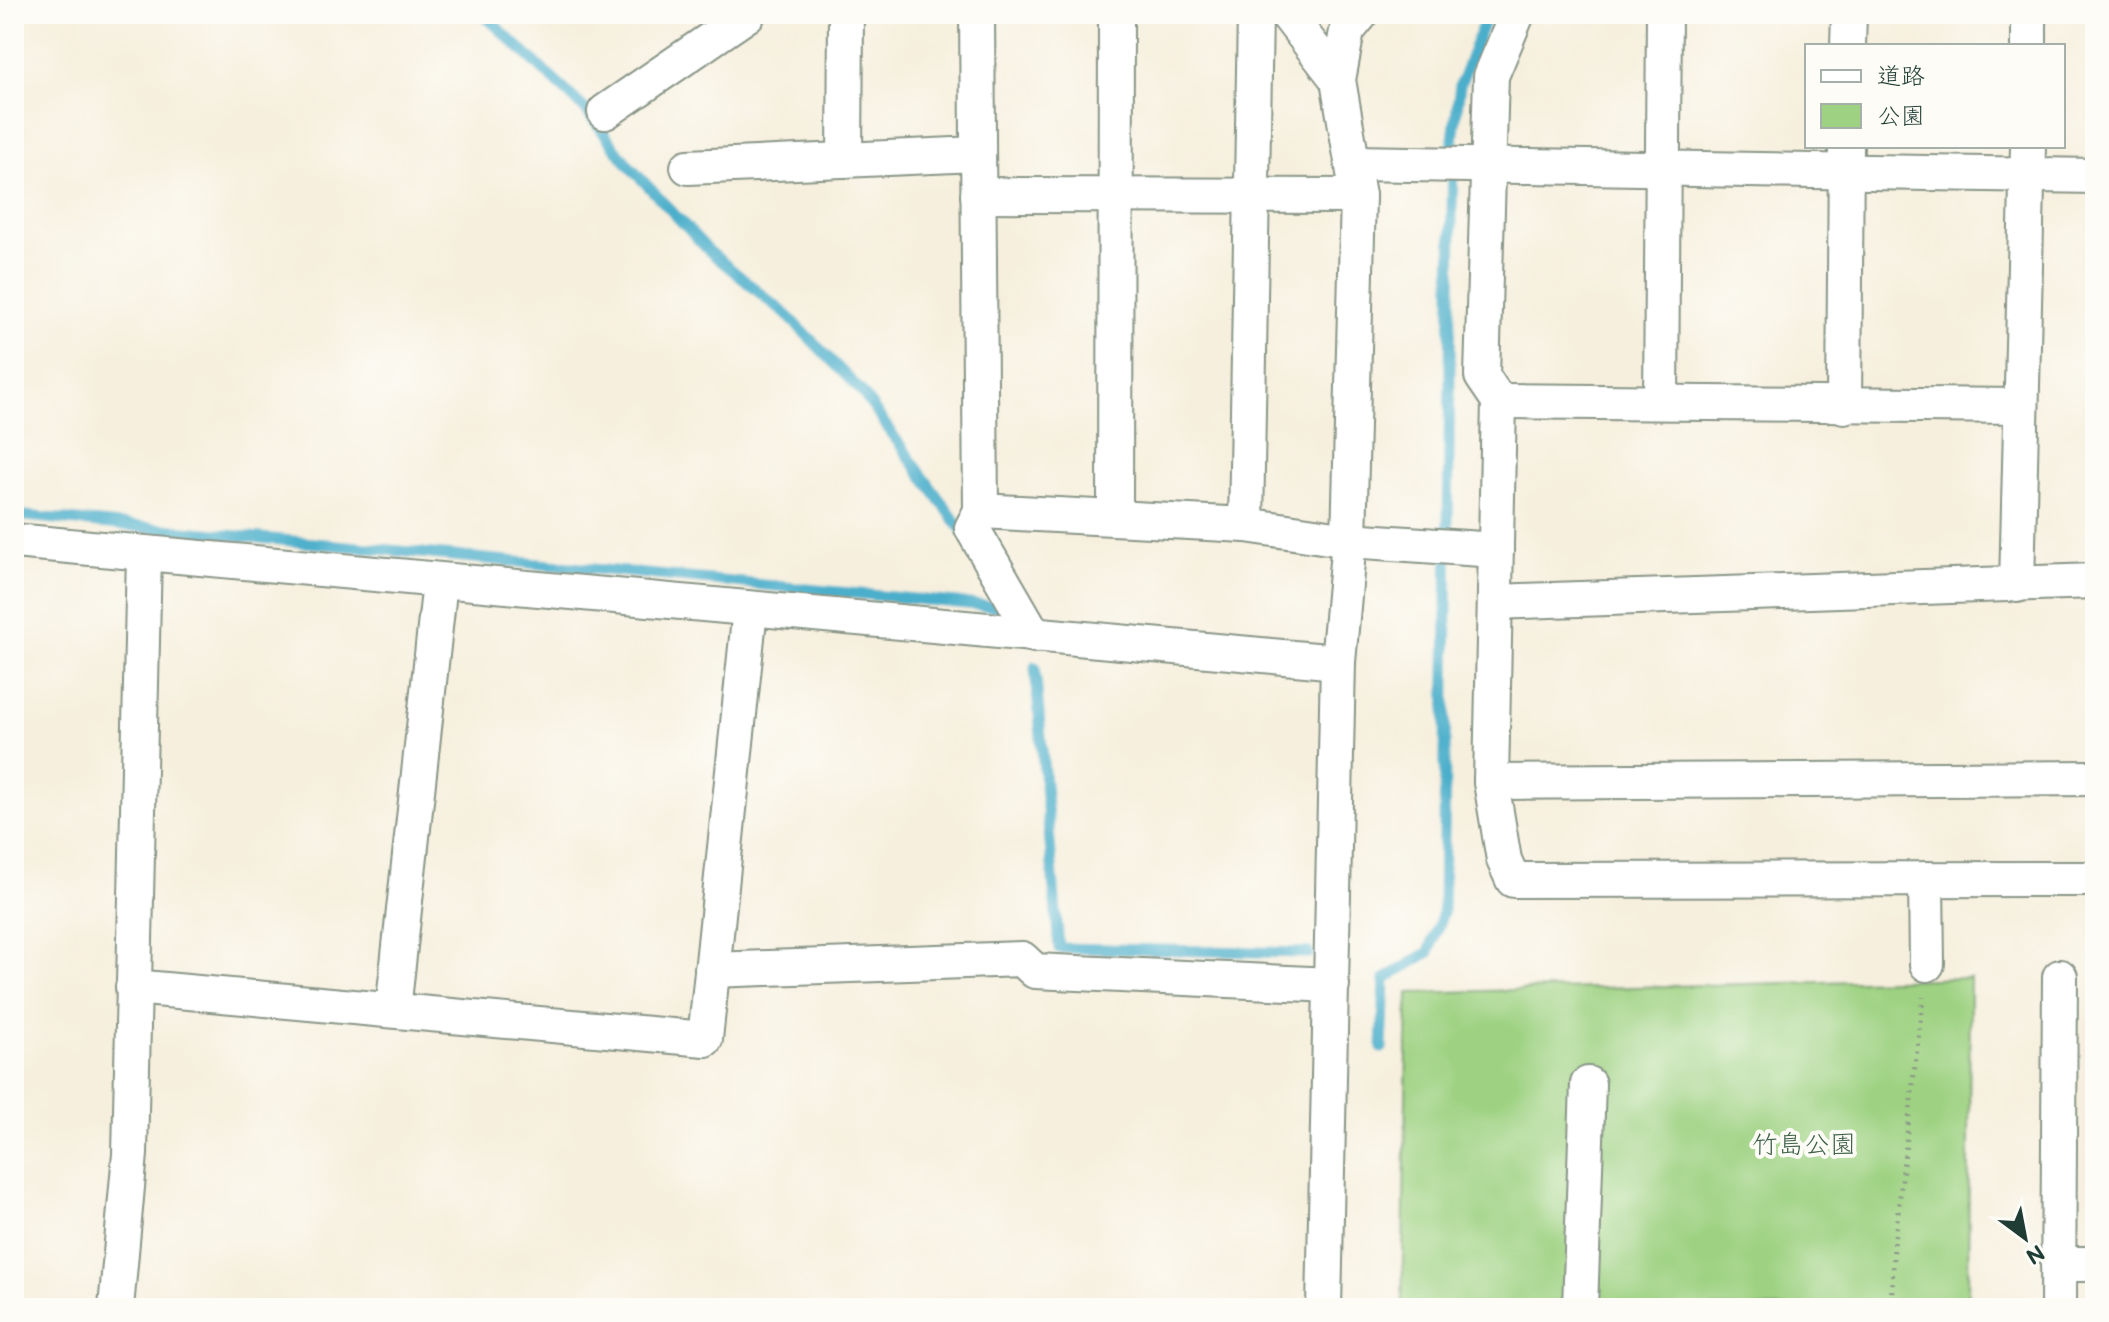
<svg xmlns="http://www.w3.org/2000/svg" width="2109" height="1322" font-family="'Balsamiq Sans','Klee One',sans-serif">
<style>
.green{fill:#9ed282;stroke:#5e885b;stroke-width:2}
.lines{fill:none;stroke-linecap:round;stroke-linejoin:round}
.stream{stroke:#4cafcb;stroke-width:11}
.minor-casing{stroke:#8a9688;stroke-width:38}
.path{stroke:#8a9688;stroke-width:5;stroke-dasharray:2 6;stroke-linecap:butt}
.minor{stroke:#fff;stroke-width:34}
.labels{text-anchor:middle;dominant-baseline:central;stroke-width:8;stroke-linejoin:round;paint-order:stroke}
.park-label{font-size:26px;fill:#3f6248;stroke:#fdfcf7}
</style>
<rect width="100%" height="100%" fill="#fdfcf7"/>
<filter id="ink" filterUnits="userSpaceOnUse"><feTurbulence type="fractalNoise" baseFrequency=".0125" numOctaves="2"/><feDisplacementMap in="SourceGraphic" scale="16" xChannelSelector="R" yChannelSelector="G"/><feConvolveMatrix kernelMatrix="1 2 1 2 8 2 1 2 1" color-interpolation-filters="sRGB"/></filter>
<filter id="wash" filterUnits="userSpaceOnUse"><feTurbulence type="fractalNoise" baseFrequency=".006" numOctaves="4" result="noise"/><feDisplacementMap in="SourceGraphic" scale="32" xChannelSelector="R" yChannelSelector="G"/><feGaussianBlur stdDeviation="1.8" result="paint"/><feColorMatrix in="noise" values="0 0 0 0 0 0 0 0 0 0 0 0 0 0 0 0 0 1.4 0 .05"/><feComposite in="paint" operator="in"/></filter>
<g filter="url(#wash)">
<rect width="100%" height="100%" fill="#f6efdd"/>
<!-- green -->
<path class="green" d="M1970,978L1968,1308H1402L1408,993Z"/>
<g class="lines">
<!-- stream -->
<g class="stream">
<path d="M483,14L585,109L630,167L709,251L788,316L861,391L964,533"/>
<path d="M14,515L1010,608"/>
<path d="M1035,667L1059,948L1309,953"/>
<path d="M1382,1048L1385,979L1429,952L1443,912L1453,140L1460,85L1487,14"/>
</g>
</g>
</g>
<g filter="url(#ink)">
<g class="lines">
<!-- minor casing -->
<g class="minor-casing">
<g id="minor">
<path d="M977,14L981,511L1246,525L1349,540L1496,550"/>
<path d="M1287,14L1338,80"/>
<path d="M1517,14L1491,76L1482,376L1499,401L1491,782L1504,860L1513,880L2095,879"/>
<path d="M1848,46L1849,15"/>
<path d="M2029,46V22"/>
<path d="M605,112L748,14"/>
<path d="M845,160L846,14"/>
<path d="M1355,163L2095,176"/>
<path d="M688,167L977,154"/>
<path d="M978,195L1358,196"/>
<path d="M1661,400L1664,14"/>
<path d="M1499,401L2021,406"/>
<path d="M1844,406L1846,146"/>
<path d="M981,511L972,528L1034,635"/>
<path d="M1115,518L1116,14"/>
<path d="M1246,525L1255,14"/>
<path d="M14,541L1338,662"/>
<path d="M2017,585L2028,146"/>
<path d="M1495,602L2095,581"/>
<path d="M1491,782L2095,778"/>
<path d="M1926,879L1927,964"/>
<path d="M712,970L1022,959L1035,971L1332,985"/>
<path d="M133,987L705,1039L750,609"/>
<path d="M393,1010L440,582"/>
<path d="M2058,1264H2095"/>
<path d="M116,1308L130,1154L144,555"/>
<path d="M1324,1308L1338,662L1349,540L1358,196L1338,80L1347,31L1361,14"/>
<path d="M1580,1308L1588,1084"/>
<path d="M2058,1308L2060,977"/>
</g>
</g>
<!-- path -->
<path class="path" d="M1891,1308L1894,1246L1923,997"/>
<!-- minor -->
<use href="#minor" class="minor"/>
</g>
</g>
<g class="labels">
<!-- park labels -->
<g class="park-label">
<text x="1804" y="1145">竹島公園</text>
</g>
</g>
<!-- margin -->
<rect width="2109" height="1322" fill="none" stroke="#fdfcf7" stroke-width="48"/>
<!-- legend -->
<rect x="1805" y="44" width="260" height="104" fill="#fdfcf7" stroke="#a4b0a9" stroke-width="2"/>
<rect x="1821" y="70" width="40" height="12" fill="#ffffff" stroke="#a4b0a9" stroke-width="2"/>
<text x="1877" y="84" font-size="24" fill="#1f3d34">道路</text>
<rect x="1821" y="104" width="40" height="24" fill="#9ed282" stroke="#a4b0a9" stroke-width="2"/>
<text x="1877" y="124" font-size="24" fill="#1f3d34">公園</text>
<!-- north arrow -->
<g transform="translate(2025 1238) rotate(148)" stroke="#fdfcf7" stroke-width="6" paint-order="stroke">
<path d="M0-6L14 30L0 20L-14 30Z" fill="#1f3d34"/>
<text y="-12" font-size="22" font-weight="bold" text-anchor="middle" fill="#1f3d34">N</text>
</g>
</svg>
